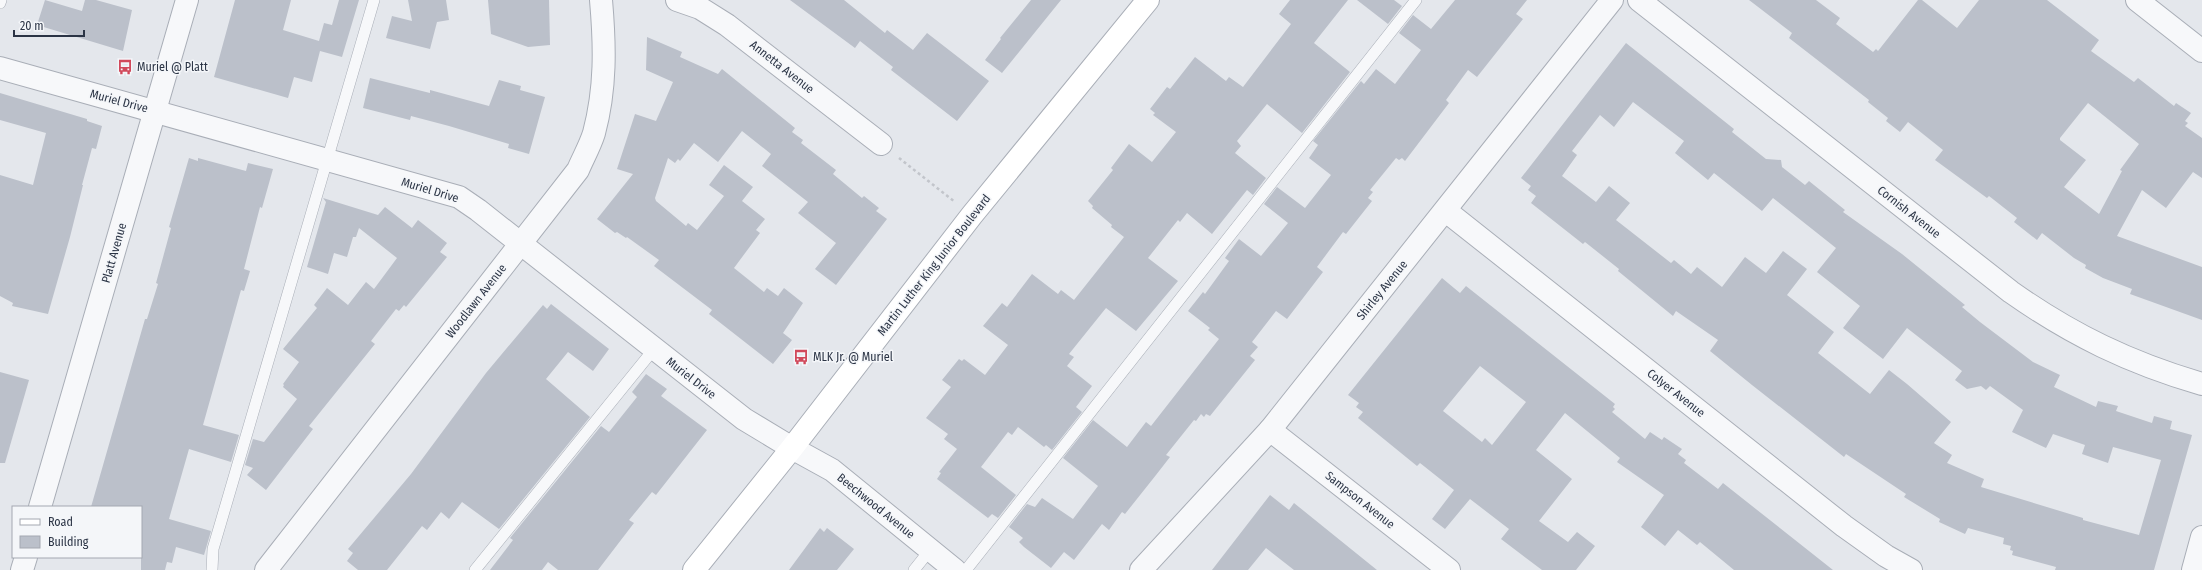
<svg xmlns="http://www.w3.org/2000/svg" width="2202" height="570" font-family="'Fira Sans Condensed',sans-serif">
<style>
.building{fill:#bbc0ca;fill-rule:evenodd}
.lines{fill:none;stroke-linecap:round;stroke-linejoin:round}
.service-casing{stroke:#a9aeb7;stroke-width:12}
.minor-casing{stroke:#a9aeb7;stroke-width:24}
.tertiary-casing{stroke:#a9aeb7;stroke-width:24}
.secondary-casing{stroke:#a9aeb7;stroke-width:24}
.path{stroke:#c2c5cb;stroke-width:2.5;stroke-dasharray:3 3;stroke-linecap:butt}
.service{stroke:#f7f8fa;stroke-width:11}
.minor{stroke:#f7f8fa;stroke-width:22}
.tertiary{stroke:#f7f8fa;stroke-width:22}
.secondary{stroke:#fff;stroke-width:22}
.labels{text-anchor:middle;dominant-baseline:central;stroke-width:3;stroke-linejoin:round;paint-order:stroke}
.poi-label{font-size:12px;fill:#2b3445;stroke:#f4f6f9;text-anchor:start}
.street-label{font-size:12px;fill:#2b3445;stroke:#f4f6f9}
</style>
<rect width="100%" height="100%" fill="#e4e7ec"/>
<!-- building -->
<g class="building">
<path d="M45,0L82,11L85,0H96L132,10L123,51L37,25Z"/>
<path d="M235,0H291L283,30L319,41L324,23L332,25L339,0H359L342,57L320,51L312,82L294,77L288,98L214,77Z"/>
<path d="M408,0H446L449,20L437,22L430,49L386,38L392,16L412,21Z"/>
<path d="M488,0H549L550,45L528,47L491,34Z"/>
<path d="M790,0H844L885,33L887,30L913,50L927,33L989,81L957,121L891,70L893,67L860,41L855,48Z"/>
<path d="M1031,0H1061L1002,73L985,60L1001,39L1000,38Z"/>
<path d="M1290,0H1348L1314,43L1350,72L1302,133L1267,104L1237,141L1241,146L1235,153L1266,178L1253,195L1247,190L1212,234L1187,213L1180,222L1178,220L1148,258L1178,281L1136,331L1106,308L1069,354L1074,357L1067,366L1092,386L1076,407L1082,412L1052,450L1046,445L1044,447L1018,427L1012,435L1008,432L981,467L1016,495L998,518L992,514L988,518L937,479L941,473L939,472L957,449L944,439L948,434L926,418L951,387L942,380L959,359L962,361L964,359L985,375L1008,345L983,326L1002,303L1007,307L1032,274L1058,294L1061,290L1074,300L1124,237L1111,227L1112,225L1092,208L1093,206L1088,201L1113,170L1111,168L1129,144L1152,162L1176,132L1153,115L1155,113L1150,109L1167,87L1170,89L1195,57L1226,81L1229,77L1243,87L1291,24L1279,14Z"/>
<path d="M1357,0H1394L1402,6L1388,24Z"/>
<path d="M1455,0H1527L1516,14L1523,19L1477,77L1468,70L1446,100L1449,103L1405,161L1402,158L1399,160L1396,158L1370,190L1373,192L1368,198L1372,201L1346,234L1343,232L1317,267L1323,272L1287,319L1276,311L1252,342L1258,347L1250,356L1255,360L1210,416L1206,414L1204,417L1201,414L1196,421L1194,420L1166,455L1170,457L1156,475L1125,514L1122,512L1109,530L1102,524L1074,560L1064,552L1051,568L1024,547L1019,542L1023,538L1009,527L1027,504L1035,507L1042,498L1073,519L1098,486L1063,458L1093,420L1127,447L1146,422L1151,426L1219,339L1208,330L1210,328L1188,311L1203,292L1205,294L1229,261L1225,258L1239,239L1261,256L1288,223L1264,204L1277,187L1305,208L1331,175L1309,158L1318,145L1313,141L1361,81L1364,84L1376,69L1395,84L1421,50L1399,33L1413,15L1431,29Z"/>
<path d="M1749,0H1816L1840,18L1836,24L1873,52L1876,49L1878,51L1918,0H1922L1957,28L1979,0H2047L2099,40L2091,51L2134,82L2138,78L2174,106L2176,103L2191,113L2185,121L2188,123L2185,126L2202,138V178L2193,172L2166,208L2142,190L2117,236L2202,267V320L2130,294L2132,289L2103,278L2085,268L2086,265L2074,258L2042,233L2037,240L2014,222L2017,218L1989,196L1987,198L1935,160L1943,150L1908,122L1900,132L1886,121L1888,118L1868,102L1869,100L1789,38L1792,33ZM2088,103L2139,144L2120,170L2122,171L2099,214L2064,187L2086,160L2060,140V138Z"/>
<path d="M647,37L682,52L680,57L718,74L722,69L795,128L792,132L803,140L801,143L836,170L833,174L862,198L864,196L879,208L876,211L887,219L836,285L815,269L836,243L798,213L808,202L762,166L771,154L742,131L718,162L694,143L680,161L678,159L675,163L668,158L655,198L656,201L686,226L688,223L697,230L724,196L709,185L724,165L753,187L742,201L765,219L756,230L760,233L734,268L764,292L767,288L778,296L784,288L803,303L783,333L792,340L773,364L709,314L712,310L654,266L659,260L627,237L626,238L617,232L615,233L597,219L633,174L617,169L635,114L656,121L673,82L646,70Z"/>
<path d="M1626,43L1734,129L1732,132L1766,159L1781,160L1782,167L1805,185L1809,181L1845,210L1843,212L1902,254L1965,305L1962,307L1980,322L2033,362L2060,375L2054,387L2096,407L2098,401L2118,406L2116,411L2152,423L2154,416L2172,421L2170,429L2192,435L2154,570H2055L2056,567L2012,555L2013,551L2010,550L2011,546L2003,544L2004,538L1968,528L1965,534L1939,522L1940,519L1904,497L1906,494L1846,454L1844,457L1752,385L1710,351L1718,340L1676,311L1673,316L1618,271L1619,269L1585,242L1583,244L1531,203L1536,196L1528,190L1531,186L1521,178ZM1633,102L1684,141L1675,153L1708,180L1714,173L1762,211L1773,198L1836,248L1817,272L1860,306L1843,328L1883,359L1907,328L1962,371L1955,380L1967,389L1981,386L1986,390L1990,386L2023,410L2012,432L2046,448L2053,434L2085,445L2082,454L2108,463L2113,447L2161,460L2139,535L2083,520V518L1981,487L1984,479L1947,463L1952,455L1934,443L1951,422L1907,384L1889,370L1870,394L1818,353L1834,332L1787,295L1807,269L1783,251L1766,273L1745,257L1722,287L1697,267L1691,274L1674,260L1671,263L1616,220L1630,203L1609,186L1596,202L1562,176L1577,155L1572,151L1600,115L1614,127Z"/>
<path d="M370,78L430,93V90L489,106L499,80L521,86L520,90L545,97L529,154L508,148L509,144L449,126L411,116L410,120L363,108Z"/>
<path d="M0,93L87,119V121L102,126L96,149L92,148L82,185H83L70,237L48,314L12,306L13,303L0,296V175L33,185L46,133L0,120Z"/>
<path d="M189,158L198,161V158L246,171L248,163L273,169L262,208L260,207L244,269L250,271L244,291L241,290L203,425L239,435L231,462L189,449L169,519L211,531L204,555L176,547L172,563L167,562L165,570H141V507H91L145,319H147L158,284L156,283L171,228L169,227Z"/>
<path d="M323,198L378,215L385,207L412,228L418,220L447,243L440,252L447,257L406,307L404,305L399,311L396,309L371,341L375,344L309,426L313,429L266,490L247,475L253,468L245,465L253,439L264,442L297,399L283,387L284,385L283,384L299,362L283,349L317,308L314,305L327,288L348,305L366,282L374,289L397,258L359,228L356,237H353L347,257L334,253L328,274L307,267L326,202Z"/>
<path d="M1442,278L1460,293L1466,286L1615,404L1613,407L1615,409L1612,412L1645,439L1650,432L1662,440L1664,437L1682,449L1678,454L1686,460L1684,463L1718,489L1723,483L1833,570H1734L1700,542L1697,545L1678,530L1665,546L1641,527L1664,495L1617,462L1620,458L1565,413L1536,450L1572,479L1539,521L1568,542L1577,532L1595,546L1576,570H1542L1501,539L1509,529L1470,499L1445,529L1432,519L1454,490L1420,463L1417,466L1358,418L1363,412L1356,407L1359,403L1348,395ZM1480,366L1526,402L1492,445L1485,438L1482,442L1443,411Z"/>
<path d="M551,304L609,349L593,371L568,352L546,379L590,417L499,529L462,502L449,519L441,512L427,530L422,526L387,570H358L347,561L353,553L348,549L411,474L486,373L543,305L547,309Z"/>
<path d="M0,372L29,380L5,463H0Z"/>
<path d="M646,374L667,389L661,396L707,430L656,495L652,492L629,520L634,523L598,570H558L548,562L542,570H490L513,540L510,538L601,426L609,432L637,397L632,392Z"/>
<path d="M1270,495L1289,510L1294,503L1377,570H1294L1266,548L1248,570H1212Z"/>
<path d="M820,528L824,532L827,528L854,549L837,570H789Z"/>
</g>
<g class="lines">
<!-- service casing -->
<g class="service-casing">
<g id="service">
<path d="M0,3L1,0"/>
<path d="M212,570L213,549L374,0"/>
<path d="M475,570L654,349"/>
<path d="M914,570L930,550"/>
<path d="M966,570L1416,0"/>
</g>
</g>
<!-- minor casing -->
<g class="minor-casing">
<g id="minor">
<path d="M677,0L700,8L727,25L881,144"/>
<path d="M1639,0L2011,292C2072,335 2130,363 2202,384"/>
<path d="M2137,0L2202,51"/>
<path d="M0,68L459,197L478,210L744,419L792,448"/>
<path d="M1446,211L1844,526L1886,556L1911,570"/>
<path d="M1270,430L1449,570"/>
<path d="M40,507L187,0"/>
<path d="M22,570L26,557"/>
<path d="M266,570L578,170C583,158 590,146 594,133C606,88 605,46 601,0"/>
<path d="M1141,570L1270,430L1612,0"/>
<path d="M2193,570L2202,537"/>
</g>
</g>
<!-- tertiary casing -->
<g class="tertiary-casing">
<path id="tertiary" d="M792,448L832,470L955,570"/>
</g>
<!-- secondary casing -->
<g class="secondary-casing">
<path id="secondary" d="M694,570L792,448L972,215L1148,0"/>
</g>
<!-- path -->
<path class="path" d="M899,158L955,202"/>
<!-- service -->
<use href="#service" class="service"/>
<!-- minor -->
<use href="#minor" class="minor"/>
<!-- tertiary -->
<use href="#tertiary" class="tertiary"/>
<!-- secondary -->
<use href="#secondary" class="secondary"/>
</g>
<!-- icons -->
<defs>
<g id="bus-bare" transform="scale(1.2)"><path d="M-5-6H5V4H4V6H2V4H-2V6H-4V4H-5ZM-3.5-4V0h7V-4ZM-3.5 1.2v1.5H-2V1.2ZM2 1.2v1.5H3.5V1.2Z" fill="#d1495b" stroke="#f4f6f9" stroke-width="2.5" paint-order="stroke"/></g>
</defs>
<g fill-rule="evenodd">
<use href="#bus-bare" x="125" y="67"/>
<use href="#bus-bare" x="801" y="357"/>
</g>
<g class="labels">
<!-- poi labels -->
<g class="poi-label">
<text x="137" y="67">Muriel @ Platt</text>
<text x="813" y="357">MLK Jr. @ Muriel</text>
</g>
<!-- street labels -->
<g class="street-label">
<text transform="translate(782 67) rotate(38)">Annetta Avenue</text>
<text transform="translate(119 101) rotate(15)">Muriel Drive</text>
<text transform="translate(430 190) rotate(17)">Muriel Drive</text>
<text transform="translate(1909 212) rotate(38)">Cornish Avenue</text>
<text transform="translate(114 253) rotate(-74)">Platt Avenue</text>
<text transform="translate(934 265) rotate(-52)">Martin Luther King Junior Boulevard</text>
<text transform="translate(1382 290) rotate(-51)">Shirley Avenue</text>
<text transform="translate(476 301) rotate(-52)">Woodlawn Avenue</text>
<text transform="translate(691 378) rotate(38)">Muriel Drive</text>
<text transform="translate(1676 393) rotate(38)">Colyer Avenue</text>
<text transform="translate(1360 500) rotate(38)">Sampson Avenue</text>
<text transform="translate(876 506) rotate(39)">Beechwood Avenue</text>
</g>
</g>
<!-- legend -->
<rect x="12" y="506" width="130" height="52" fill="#f4f6f9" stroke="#a4a8b1"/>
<rect x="20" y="519" width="20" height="6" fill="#ffffff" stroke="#a4a8b1"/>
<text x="48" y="526" font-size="12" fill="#2b3445">Road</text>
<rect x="20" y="536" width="20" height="12" fill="#bbc0ca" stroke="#a4a8b1"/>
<text x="48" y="546" font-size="12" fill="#2b3445">Building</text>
<!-- scale -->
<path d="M14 30v6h70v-6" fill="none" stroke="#2b3445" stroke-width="2"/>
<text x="20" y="30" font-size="12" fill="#2b3445" stroke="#f4f6f9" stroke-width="3" paint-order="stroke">20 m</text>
</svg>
